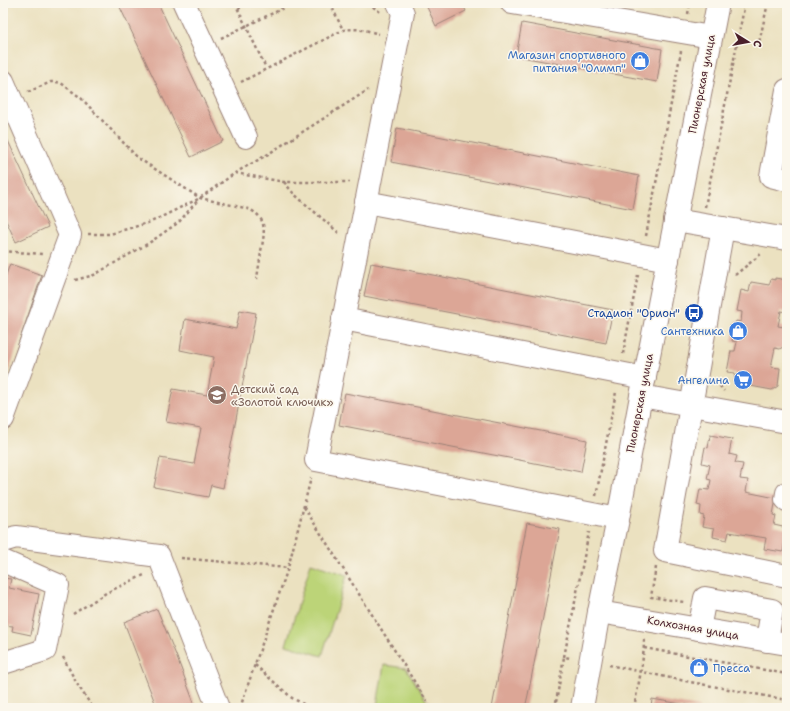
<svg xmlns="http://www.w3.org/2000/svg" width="790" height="711" font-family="'Shantell Sans',sans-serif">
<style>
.green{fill:#bcd478;stroke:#837a52}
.building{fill:#dca696}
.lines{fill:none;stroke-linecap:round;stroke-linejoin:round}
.minor-casing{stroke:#9a8076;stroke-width:24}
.path{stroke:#9a8076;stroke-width:2.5;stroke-dasharray:3 3;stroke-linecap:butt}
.minor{stroke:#fff;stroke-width:22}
.labels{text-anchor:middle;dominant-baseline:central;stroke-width:3;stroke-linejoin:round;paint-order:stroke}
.shop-label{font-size:11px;fill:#366cbe;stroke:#fbf7ec;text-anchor:end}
.street-label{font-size:11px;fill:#4a1f2b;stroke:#fbf7ec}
.transit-label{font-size:11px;fill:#164399;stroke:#fbf7ec;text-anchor:end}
.education-label{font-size:11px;fill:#785e54;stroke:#fbf7ec;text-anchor:start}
</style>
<rect width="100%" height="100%" fill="#fbf7ec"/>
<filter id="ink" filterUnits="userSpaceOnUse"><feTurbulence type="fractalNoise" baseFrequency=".025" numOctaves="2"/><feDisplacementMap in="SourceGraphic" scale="8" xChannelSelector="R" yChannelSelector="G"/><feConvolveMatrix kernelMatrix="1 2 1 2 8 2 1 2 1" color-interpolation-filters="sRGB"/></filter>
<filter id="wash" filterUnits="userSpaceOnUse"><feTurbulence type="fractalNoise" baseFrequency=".012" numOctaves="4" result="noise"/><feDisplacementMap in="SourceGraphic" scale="16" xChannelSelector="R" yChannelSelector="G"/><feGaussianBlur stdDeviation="0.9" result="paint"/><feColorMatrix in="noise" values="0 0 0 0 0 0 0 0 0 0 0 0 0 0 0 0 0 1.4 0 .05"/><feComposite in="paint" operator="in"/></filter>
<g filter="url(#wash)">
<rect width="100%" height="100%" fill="#ebe1c0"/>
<!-- green -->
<g class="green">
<path d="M311,563L347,575L322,656L286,645Z"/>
<path d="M384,665L406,668L431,708H395L377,705Z"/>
</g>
<g id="blocks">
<!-- building -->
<g class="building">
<path d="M118,3H158L223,141L191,157Z"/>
<path d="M425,3H462L466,11L436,26Z"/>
<path d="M522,23L662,49L657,82L516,56Z"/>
<path d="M397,128L639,176L633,209L391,162Z"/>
<path d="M3,130L48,227L16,242L3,214Z"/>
<path d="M371,263L613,310L606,343L364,296Z"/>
<path d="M10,264L42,275L3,388V283Z"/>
<path d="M775,278L787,280V312L781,311L778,326L784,327L786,332L785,338L784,346L780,349L775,348L771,367L780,368L778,386L772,390L734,383L735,373L727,372L731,351H735L737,342L732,341L736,321L741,322L742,312L737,311L741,290L749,292L751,282L769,285L771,279L775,280Z"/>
<path d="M240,310L256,313L223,488L211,485L208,497L154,487L160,458L194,464L201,428L166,422L173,389L207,395L214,357L180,350L185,319L236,329Z"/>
<path d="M345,393L587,440L581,472L339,425Z"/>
<path d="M710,435L732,439L729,454L737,456L735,463L743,464L740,479L748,480L746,492L776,498L773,515L776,516L774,525L787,528L783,552L764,549L766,538L729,532L727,540L713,537L714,529L702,527L704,516L700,515L701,506L697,505L700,489L709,490L711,480L707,479L710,465L702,463L705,447L708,448Z"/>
<path d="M527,523L560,529L528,695L525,708H492Z"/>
<path d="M3,578L11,579L9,588L39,594L31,635L12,631L13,626L3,625Z"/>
<path d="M157,609L176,655L196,708H157L124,622Z"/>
<path d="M652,699L699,707V708H651Z"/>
</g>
</g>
</g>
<g filter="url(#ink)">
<use href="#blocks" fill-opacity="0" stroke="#9a8076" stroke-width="1"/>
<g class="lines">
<!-- minor casing -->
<g class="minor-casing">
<g id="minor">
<path d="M184,3L246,137"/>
<path d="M398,3L403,13L316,460L618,519"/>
<path d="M512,3L711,37"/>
<path d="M3,81L70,235L3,419"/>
<path d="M787,90L771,176L787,180"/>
<path d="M366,202L668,260"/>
<path d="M675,220L787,239"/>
<path d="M723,228L665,551L787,576"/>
<path d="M343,319L645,378"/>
<path d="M641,396L787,422"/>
<path d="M787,493L786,499L787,500"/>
<path d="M3,541L16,537L159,556L218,708"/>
<path d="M3,561L58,585L45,650L3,663"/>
<path d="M599,612L787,644"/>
<path d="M699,629L705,598L772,610L767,641"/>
<path d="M582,708L599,612L618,519L641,396L718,3"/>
</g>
</g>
<!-- path -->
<g class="path">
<path d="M235,3L266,68"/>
<path d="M330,3L343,30"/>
<path d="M368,3L380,12"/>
<path d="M238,9L249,3"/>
<path d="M688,14L690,3"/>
<path d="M221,38L294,3"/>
<path d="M758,47L768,3"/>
<path d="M241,82L343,30C356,28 367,30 379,34"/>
<path d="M28,92L51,82H56L61,83L81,98L138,158L200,198L245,208C268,215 265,232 261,251C260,261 258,270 257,279"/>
<path d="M235,173L284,182H350"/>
<path d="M284,182L294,194L340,234"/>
<path d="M705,207L745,3"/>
<path d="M88,234H110L151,222L200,198L235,173L265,156L368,90"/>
<path d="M646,236L681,51"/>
<path d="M3,251L42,254"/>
<path d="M735,275L761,254"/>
<path d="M75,280L94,275L149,243L179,222L198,200"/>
<path d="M623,354L638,275"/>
<path d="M716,381L724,391"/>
<path d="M596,496L616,392"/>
<path d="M304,507L431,708"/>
<path d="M181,558L288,568"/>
<path d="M656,567L651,597L684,602"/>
<path d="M73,614L106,593L144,575"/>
<path d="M644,648L787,674"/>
<path d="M63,657L77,684L93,708"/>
<path d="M564,657L589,532"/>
<path d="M255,665L292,698L311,708"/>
<path d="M609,665L685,681L787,700"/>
<path d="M240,708L288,568L311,478"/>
<path d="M555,708L564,657L570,658"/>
<path d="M634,708C638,685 644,662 644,639"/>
</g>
<!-- minor -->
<use href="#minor" class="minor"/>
</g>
</g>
<!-- icons -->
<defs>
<g id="shop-disc" transform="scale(1)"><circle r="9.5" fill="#3f7fe0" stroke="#fbf7ec"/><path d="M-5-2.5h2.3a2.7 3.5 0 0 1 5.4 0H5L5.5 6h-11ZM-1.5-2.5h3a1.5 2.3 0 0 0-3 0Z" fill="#fff"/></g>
<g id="bus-disc" transform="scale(1)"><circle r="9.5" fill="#1a4fb4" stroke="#fbf7ec"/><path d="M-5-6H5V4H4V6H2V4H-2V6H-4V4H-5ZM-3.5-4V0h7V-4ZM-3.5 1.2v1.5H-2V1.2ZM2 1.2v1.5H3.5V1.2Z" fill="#fff"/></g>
<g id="supermarket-disc" transform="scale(1)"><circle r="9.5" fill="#3f7fe0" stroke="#fbf7ec"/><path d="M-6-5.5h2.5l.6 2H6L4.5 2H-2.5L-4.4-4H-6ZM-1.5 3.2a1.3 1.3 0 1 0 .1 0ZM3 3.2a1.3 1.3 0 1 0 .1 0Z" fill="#fff"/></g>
<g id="school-disc" transform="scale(1)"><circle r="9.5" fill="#8d6e63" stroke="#fbf7ec"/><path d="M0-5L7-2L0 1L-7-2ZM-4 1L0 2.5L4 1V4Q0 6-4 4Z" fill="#fff"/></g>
</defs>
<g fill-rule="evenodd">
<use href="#shop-disc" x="640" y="61"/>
<use href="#bus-disc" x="694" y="313"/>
<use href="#shop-disc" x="738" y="331"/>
<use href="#supermarket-disc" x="743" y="380"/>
<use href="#school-disc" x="217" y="395"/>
<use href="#shop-disc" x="699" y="668"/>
</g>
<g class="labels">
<!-- shop labels -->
<g class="shop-label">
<text x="626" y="55">Магазин спортивного<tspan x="626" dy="13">питания "Олимп"</tspan></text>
<text x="724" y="331">Сантехника</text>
<text x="729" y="380">Ангелина</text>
<text x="713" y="668" text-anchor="start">Пресса</text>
</g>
<!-- street labels -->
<g class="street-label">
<text transform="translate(702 84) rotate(-79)">Пионерская улица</text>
<text transform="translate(640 403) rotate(-79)">Пионерская улица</text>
<text transform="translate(693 628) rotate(10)">Колхозная улица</text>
</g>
<!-- transit labels -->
<g class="transit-label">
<text x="680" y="313">Стадион "Орион"</text>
</g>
<!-- education labels -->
<g class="education-label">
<text x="231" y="389">Детский сад<tspan x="231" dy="13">«Золотой ключик»</tspan></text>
</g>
</g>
<!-- margin -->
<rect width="790" height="711" fill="none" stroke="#fbf7ec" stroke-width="16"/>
<!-- north arrow -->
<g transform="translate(748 42) rotate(101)" stroke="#fbf7ec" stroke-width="3" paint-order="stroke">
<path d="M0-3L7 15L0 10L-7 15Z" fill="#4a1f2b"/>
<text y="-6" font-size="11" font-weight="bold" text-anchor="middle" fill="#4a1f2b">С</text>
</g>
</svg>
